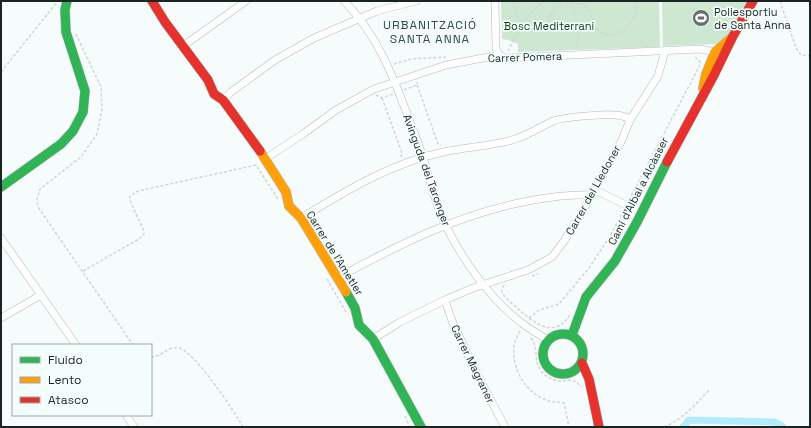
<svg xmlns="http://www.w3.org/2000/svg" width="811" height="428" font-family="'Space Grotesk',sans-serif">
<style>
.park{fill:#cee7d1}
.lines{fill:none;stroke-linecap:round;stroke-linejoin:round}
.canal{stroke:#b0ecfc;stroke-width:7}
.street-casing{stroke:#b4bbba;stroke-width:8}
.fast-casing{stroke:#b4bbba;stroke-width:10}
.slow-casing{stroke:#b4bbba;stroke-width:10}
.jam-casing{stroke:#b4bbba;stroke-width:10}
.path{stroke:#d3d5d5;stroke-width:1.5;stroke-dasharray:3 2;stroke-linecap:butt}
.street{stroke:#fefefe;stroke-width:7}
.fast{stroke:#30b455;stroke-width:9}
.slow{stroke:#ff9f0a;stroke-width:9}
.jam{stroke:#e5322d;stroke-width:9}
.labels{text-anchor:middle;dominant-baseline:central;stroke-width:3.5;stroke-linejoin:round;paint-order:stroke}
.poi-label{font-size:11px;fill:#1a2422;stroke:#f3fefc;text-anchor:start}
.park-label{font-size:11px;fill:#0d3b12;stroke:#f3fefc}
.street-label{font-size:11px;fill:#1a2422;stroke:#f3fefc}
.neighbourhood-label{font-size:12px;letter-spacing:1px;fill:#344b46;stroke:#f3fefc}
</style>
<rect width="100%" height="100%" fill="#f6fbfb"/>
<!-- park -->
<g class="park">
<path d="M501,1H659L660,47L518,52V44L508,40L502,39Z"/>
<path d="M662,1H749L728,36L718,44L663,46Z"/>
</g>
<g class="lines">
<!-- canal -->
<path class="canal" d="M683,427L689,420L775,422L783,427"/>
<!-- street casing -->
<g class="street-casing">
<g id="street">
<path d="M344,1C375,32 391,71 406,111C412,127 418,142 423,157C430,180 435,205 446,226C463,261 491,300 523,324C531,330 540,335 548,340"/>
<path d="M495,1L496,49L499,55"/>
<path d="M183,46L246,1"/>
<path d="M223,100L231,92L275,60L314,38L377,11L416,1"/>
<path d="M265,159L303,134L336,110L374,89L446,65L499,55L506,58L700,49L715,52L716,56"/>
<path d="M595,190L626,205"/>
<path d="M301,218C346,191 391,163 443,152C466,147 490,146 512,140C527,136 540,127 553,121C564,117 616,112 625,117C627,117 629,119 630,120"/>
<path d="M1,238L76,345"/>
<path d="M337,278C400,244 457,215 528,201C550,197 570,194 592,195"/>
<path d="M445,300L452,321L476,372L505,427"/>
<path d="M1,318L41,295"/>
<path d="M373,339L400,322L445,300L473,288L528,270L552,257L564,241L580,216L621,142L630,120L658,76L665,51"/>
<path d="M126,415L134,427"/>
</g>
</g>
<!-- fast casing -->
<g class="fast-casing">
<g id="fast">
<path d="M1,187L61,144L73,131L83,112L85,91L66,32L65,10L67,1"/>
<path d="M346,292L355,308L359,325L373,339L421,427"/>
<circle cx="563" cy="354" r="20"/>
<path d="M572,335L586,297L615,261L637,222L667,162"/>
</g>
</g>
<!-- slow casing -->
<g class="slow-casing">
<g id="slow">
<path d="M703,88L706,74L715,52L730,39"/>
<path d="M260,151L286,192L289,206L301,218L346,292"/>
</g>
</g>
<!-- jam casing -->
<g class="jam-casing">
<g id="jam">
<path d="M152,1L165,22L208,80L214,94L223,100L260,151"/>
<path d="M667,162L714,75L733,36L753,1"/>
<path d="M582,363L589,379L599,427"/>
</g>
</g>
<!-- path -->
<g class="path">
<path d="M512,1C516,13 518,21 529,29C554,30 547,4 567,4C572,4 580,3 585,6C593,12 591,23 598,30C612,43 628,29 634,16C636,12 636,6 637,1"/>
<path d="M572,1V4C577,20 580,31 577,47"/>
<path d="M780,1L796,48L801,55L810,56"/>
<path d="M76,34L101,87L102,109L97,134L81,157L40,189L37,199L38,207L133,345"/>
<path d="M508,51C517,34 527,10 546,1"/>
<path d="M695,57L698,59L701,64"/>
<path d="M394,64L411,59L446,57"/>
<path d="M1,72L58,1"/>
<path d="M417,85L438,144L441,145"/>
<path d="M404,90L417,85V82"/>
<path d="M376,95L382,98L393,94"/>
<path d="M382,98L402,153L401,157"/>
<path d="M629,200L700,65"/>
<path d="M83,271L139,239L144,234L143,229L130,201V196L138,191L256,165L278,199"/>
<path d="M532,276L538,274"/>
<path d="M327,279L347,314"/>
<path d="M504,285C503,288 501,290 503,294C505,298 512,303 516,307C532,321 553,341 570,315"/>
<path d="M529,318L539,310L559,304L589,268L610,236L623,212"/>
<path d="M520,331C518,335 515,340 514,345C511,369 526,394 549,401C554,402 559,402 564,403L569,427"/>
<path d="M531,338C540,349 532,360 542,372C547,378 555,381 562,381C565,381 568,380 571,380C575,381 579,384 582,387"/>
<path d="M151,357C163,357 166,346 179,348C194,351 235,412 243,427"/>
<path d="M405,416L410,427"/>
<path d="M664,427C683,419 695,405 709,390"/>
</g>
<!-- street -->
<use href="#street" class="street"/>
<!-- fast -->
<use href="#fast" class="fast"/>
<!-- slow -->
<use href="#slow" class="slow"/>
<!-- jam -->
<use href="#jam" class="jam"/>
</g>
<!-- icons -->
<defs>
<g id="stadium-disc" transform="scale(0.9)"><circle r="9.5" fill="#676f6e" stroke="#f3fefc"/><path d="M0-5a6.5 5 0 1 0 0 10a6.5 5 0 1 0 0-10ZM-3.5-1.8h7v3.6h-7Z" fill="#fff"/></g>
</defs>
<g fill-rule="evenodd">
<use href="#stadium-disc" x="701" y="18"/>
</g>
<g class="labels">
<!-- poi labels -->
<g class="poi-label">
<text x="714" y="12">Poliesportiu<tspan x="714" dy="13">de Santa Anna</tspan></text>
</g>
<!-- park labels -->
<g class="park-label">
<text x="549" y="26">Bosc Mediterrani</text>
</g>
<!-- street labels -->
<g class="street-label">
<text transform="translate(525 57) rotate(-2)">Carrer Pomera</text>
<text transform="translate(427 170) rotate(70)">Avinguda del Taronger</text>
<text transform="translate(593 190) rotate(-61)">Carrer del Lledoner</text>
<text transform="translate(638 191) rotate(-63)">Camí d'Albal a Alcàsser</text>
<text transform="translate(335 253) rotate(58)">Carrer de l'Ametler</text>
<text transform="translate(473 364) rotate(64)">Carrer Magraner</text>
</g>
<!-- neighbourhood labels -->
<g class="neighbourhood-label">
<text x="430" y="25">URBANITZACIÓ<tspan x="430" dy="14">SANTA ANNA</tspan></text>
</g>
</g>
<!-- border -->
<rect width="811" height="428" fill="none" stroke="#1a2422" stroke-width="4"/>
<!-- legend -->
<rect x="12" y="344" width="140" height="72" fill="#f3fefc" stroke="#9ca7a5"/>
<rect x="20" y="357" width="20" height="6" fill="#30b455" stroke="#9ca7a5"/>
<text x="48" y="364" font-size="12" fill="#1a2422">Fluido</text>
<rect x="20" y="377" width="20" height="6" fill="#ff9f0a" stroke="#9ca7a5"/>
<text x="48" y="384" font-size="12" fill="#1a2422">Lento</text>
<rect x="20" y="397" width="20" height="6" fill="#e5322d" stroke="#9ca7a5"/>
<text x="48" y="404" font-size="12" fill="#1a2422">Atasco</text>
</svg>
